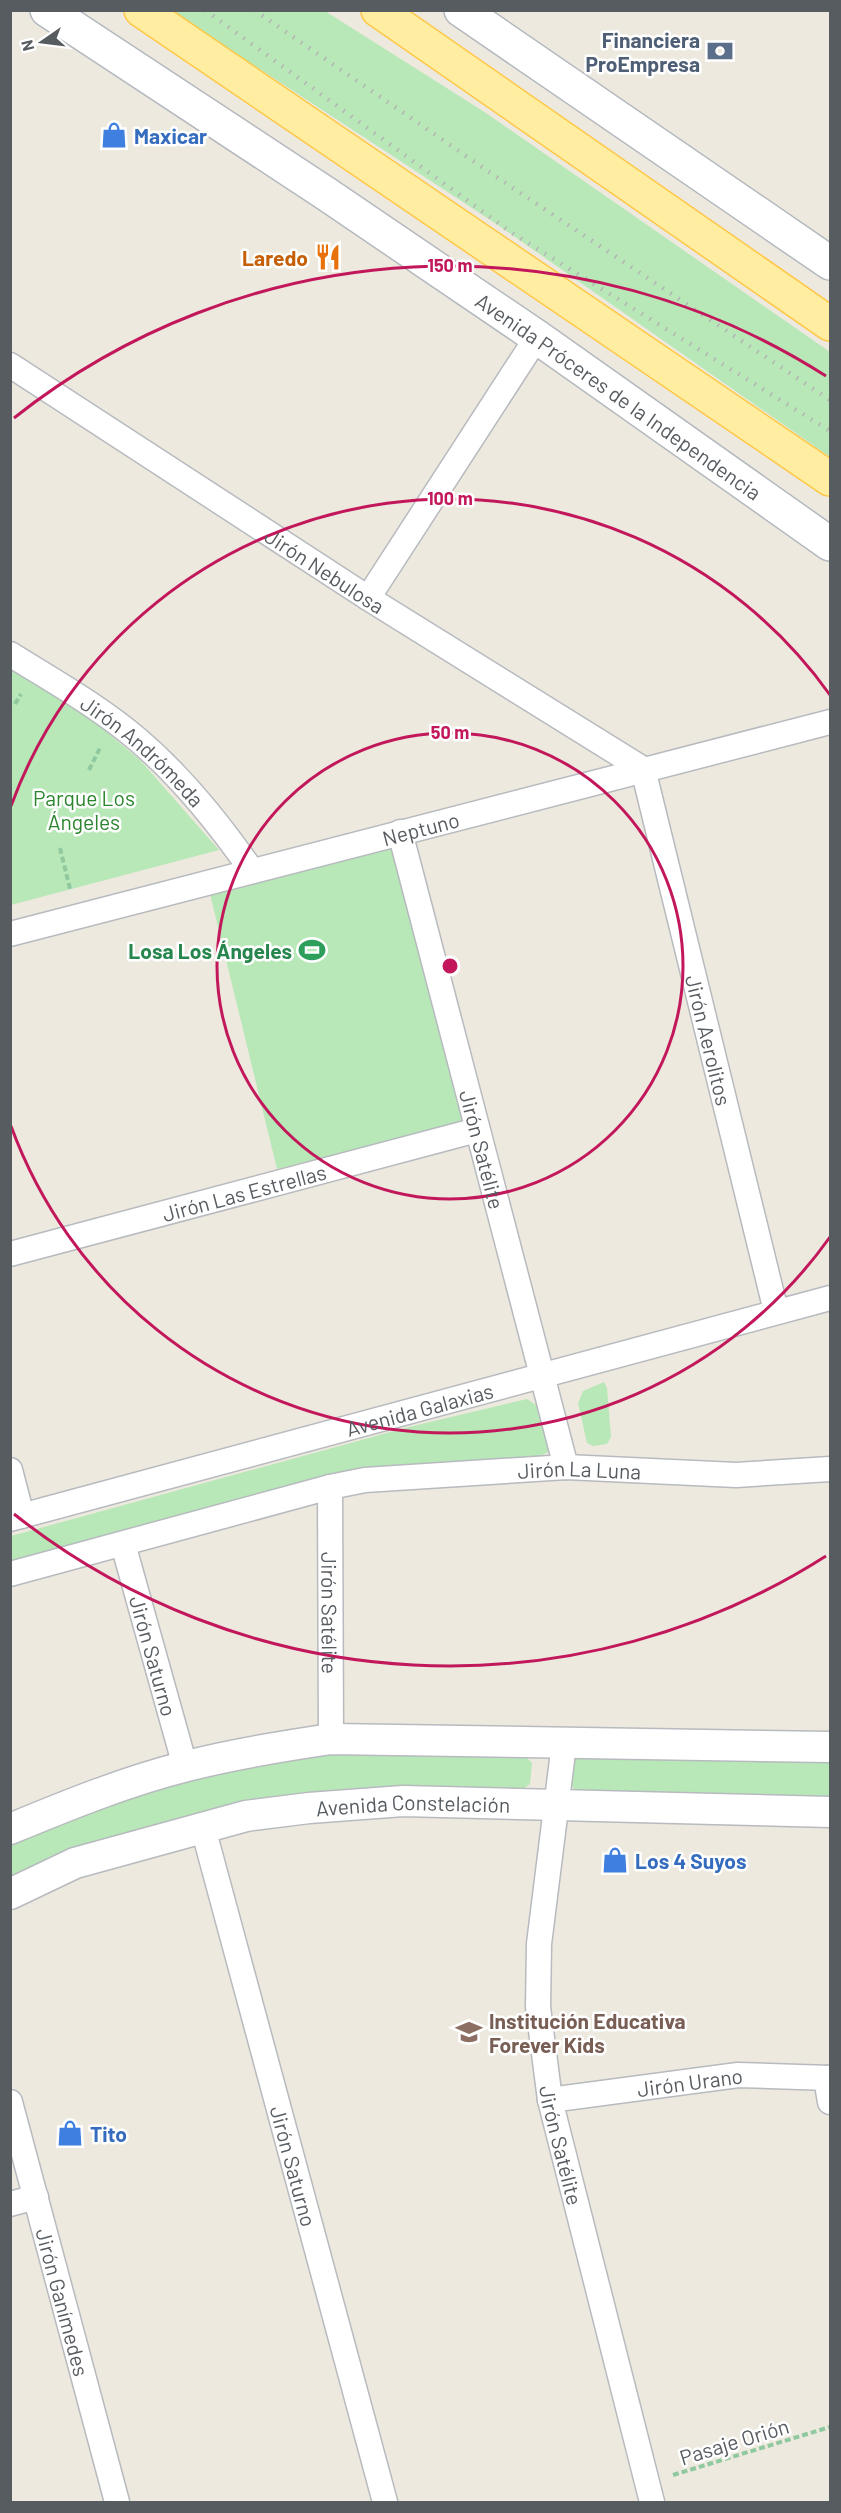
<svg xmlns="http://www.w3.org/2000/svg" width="841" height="2513" font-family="Barlow,sans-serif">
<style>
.green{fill:#b8e8b7}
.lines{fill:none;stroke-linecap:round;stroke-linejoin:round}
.minor-casing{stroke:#b7babf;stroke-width:27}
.tertiary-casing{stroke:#b7babf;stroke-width:33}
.secondary-casing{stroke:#b4b9bf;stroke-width:36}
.primary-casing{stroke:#ffc745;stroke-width:36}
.path{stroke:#90c99f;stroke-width:4;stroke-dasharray:6 3;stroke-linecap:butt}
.minor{stroke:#fff;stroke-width:24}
.tertiary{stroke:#fff;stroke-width:30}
.secondary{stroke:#fff;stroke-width:33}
.primary{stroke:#ffeea1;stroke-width:33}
.rail{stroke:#b3b4b4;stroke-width:4.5;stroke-dasharray:1.5 8;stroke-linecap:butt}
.ring{fill:none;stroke:#c2185b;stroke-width:3}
.labels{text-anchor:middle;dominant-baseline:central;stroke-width:5;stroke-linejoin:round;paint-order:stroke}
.service-label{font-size:21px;font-weight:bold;fill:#4e5e75;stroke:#fff;text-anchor:end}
.shop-label{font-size:21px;font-weight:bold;fill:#366cbe;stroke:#fff;text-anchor:start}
.food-label{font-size:21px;font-weight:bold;fill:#c56008;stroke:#fff;text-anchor:end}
.street-label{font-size:21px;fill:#575c61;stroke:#fff}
.park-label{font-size:21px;fill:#2c852e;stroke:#fff}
.leisure-label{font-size:21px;font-weight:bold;fill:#27864d;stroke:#fff;text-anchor:end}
.education-label{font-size:21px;font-weight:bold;fill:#785e54;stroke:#fff;text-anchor:start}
.centre{fill:#c2185b;stroke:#fff;stroke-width:3}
.ring-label{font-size:18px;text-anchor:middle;font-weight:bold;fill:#c2185b;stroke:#fff;stroke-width:5;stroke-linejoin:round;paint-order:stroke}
</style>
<rect width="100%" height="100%" fill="#ede9de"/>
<!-- green -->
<g class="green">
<path d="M171,11H325L486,113L830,352V457L498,225Z"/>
<path d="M10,668L85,714L140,760L219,850L11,905Z"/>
<path d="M392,839L464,1123L277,1169L210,894Z"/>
<path d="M604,1382L607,1388L611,1437L607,1444L593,1446L587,1443L578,1403L583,1391Z"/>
<path d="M527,1399L541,1408L551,1450C511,1478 448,1463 401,1465C383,1465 364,1470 346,1472L11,1565V1536L405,1428Z"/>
<path d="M307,1752H521L532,1763L530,1784L520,1791L401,1787L342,1789L266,1800L67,1853L11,1876V1839L187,1778Z"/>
<path d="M579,1754L830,1758V1800L578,1791L569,1785L572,1763Z"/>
</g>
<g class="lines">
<!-- minor casing -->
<g class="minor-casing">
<g id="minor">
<path id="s1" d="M10,365L368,598L643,769"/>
<path d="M368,598L537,337"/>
<path id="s2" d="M10,654C53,681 98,706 137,739C182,777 218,822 252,871"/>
<path id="s3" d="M643,769L776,1311"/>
<path id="s4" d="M400,832L566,1467"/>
<path id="s5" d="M10,934L830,722"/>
<path id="s6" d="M10,1254L477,1130"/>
<path d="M10,1470L22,1516"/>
<path id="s7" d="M330,1487L331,1739"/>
<path id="s8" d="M10,1519L830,1298"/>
<path id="s9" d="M123,1544L185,1766"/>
<path id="s10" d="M10,1574L330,1487L365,1480L566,1467L736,1475L830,1469"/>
<path id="s11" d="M564,1744L539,1944L538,2007L550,2100L652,2502"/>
<path id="s12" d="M203,1828L385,2502"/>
<path d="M826,2078L830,2102"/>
<path id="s13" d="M550,2100L738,2075L830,2078"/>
<path id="s14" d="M10,2102L117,2502"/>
<path d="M10,2204L36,2197"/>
</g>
</g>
<!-- tertiary casing -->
<g class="tertiary-casing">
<g id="tertiary">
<path d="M10,1829C68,1805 127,1781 187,1766C234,1754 283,1746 331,1739L830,1747"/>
<path id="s15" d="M10,1894L75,1863L246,1816L309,1808L403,1801L830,1812"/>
</g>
</g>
<!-- secondary casing -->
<g class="secondary-casing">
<g id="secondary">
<path id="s16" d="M47,10L325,193L537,337L830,544"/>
<path d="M461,10L830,263"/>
</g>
</g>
<!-- primary casing -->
<g class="primary-casing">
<g id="primary">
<path d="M141,10L830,479"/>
<path d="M378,10L830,324"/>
</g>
</g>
<!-- path -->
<g class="path">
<path d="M15,704L21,694"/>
<path d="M89,770L101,746"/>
<path d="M60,848L70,889"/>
<path d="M673,2475L830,2427"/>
</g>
<!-- minor -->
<use href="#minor" class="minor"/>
<!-- tertiary -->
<use href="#tertiary" class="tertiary"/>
<!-- secondary -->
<use href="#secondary" class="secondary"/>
<!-- primary -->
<use href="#primary" class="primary"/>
<!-- rail -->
<g class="rail">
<path d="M205,10L512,233L830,431"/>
<path d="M254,10L501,180L830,400"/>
</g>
</g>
<!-- distance rings -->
<g class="ring">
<circle cx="450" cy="966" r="233"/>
<path d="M830 1237A467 467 0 0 1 11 1126M11 806A467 467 0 0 1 830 695"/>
<path d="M826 1556A700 700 0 0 1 14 1514M14 418A700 700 0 0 1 826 376"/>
</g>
<!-- icons -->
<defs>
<g id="bank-bare" transform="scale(2.07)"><path d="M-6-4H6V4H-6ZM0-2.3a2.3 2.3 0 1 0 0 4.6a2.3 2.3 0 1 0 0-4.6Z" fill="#5c6f8a" stroke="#fff" stroke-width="2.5" paint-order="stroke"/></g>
<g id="shop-bare" transform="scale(2.07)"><path d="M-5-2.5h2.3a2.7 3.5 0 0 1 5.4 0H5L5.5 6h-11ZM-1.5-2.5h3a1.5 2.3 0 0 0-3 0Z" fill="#3f7fe0" stroke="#fff" stroke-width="2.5" paint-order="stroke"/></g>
<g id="restaurant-bare" transform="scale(2.07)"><path d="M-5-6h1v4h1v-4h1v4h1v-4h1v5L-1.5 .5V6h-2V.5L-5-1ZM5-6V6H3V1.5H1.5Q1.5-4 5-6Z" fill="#e8710a" stroke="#fff" stroke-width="2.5" paint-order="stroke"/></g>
<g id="stadium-bare" transform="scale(2.07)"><path d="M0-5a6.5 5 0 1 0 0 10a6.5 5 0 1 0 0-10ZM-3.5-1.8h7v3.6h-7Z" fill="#2e9e5b" stroke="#fff" stroke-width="2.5" paint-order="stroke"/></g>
<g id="school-bare" transform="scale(2.07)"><path d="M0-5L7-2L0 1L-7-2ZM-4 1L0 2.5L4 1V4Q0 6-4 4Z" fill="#8d6e63" stroke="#fff" stroke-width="2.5" paint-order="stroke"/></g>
</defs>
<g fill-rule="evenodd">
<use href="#bank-bare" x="720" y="51"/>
<use href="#shop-bare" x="114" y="135"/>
<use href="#restaurant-bare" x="328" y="257"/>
<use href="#stadium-bare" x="312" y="950"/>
<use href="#shop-bare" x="615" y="1860"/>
<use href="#school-bare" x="469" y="2032"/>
<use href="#shop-bare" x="70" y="2133"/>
</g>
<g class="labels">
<!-- service labels -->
<g class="service-label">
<text x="700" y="39">Financiera<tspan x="700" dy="24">ProEmpresa</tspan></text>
</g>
<!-- shop labels -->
<g class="shop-label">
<text x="134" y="135">Maxicar</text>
<text x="635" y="1860">Los 4 Suyos</text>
<text x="90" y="2133">Tito</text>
</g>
<!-- food labels -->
<g class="food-label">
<text x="308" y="257">Laredo</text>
</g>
<!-- street labels -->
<g class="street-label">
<text stroke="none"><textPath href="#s16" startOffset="690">Avenida Próceres de la Independencia</textPath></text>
<text stroke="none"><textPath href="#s1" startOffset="376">Jirón Nebulosa</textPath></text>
<text stroke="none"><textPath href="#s2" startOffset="165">Jirón Andrómeda</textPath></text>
<text stroke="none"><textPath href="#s5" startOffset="424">Neptuno</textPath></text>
<text stroke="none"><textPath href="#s3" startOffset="279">Jirón Aerolitos</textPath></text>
<text stroke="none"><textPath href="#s4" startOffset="328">Jirón Satélite</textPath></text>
<text stroke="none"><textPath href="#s6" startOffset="242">Jirón Las Estrellas</textPath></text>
<text stroke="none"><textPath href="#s8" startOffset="424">Avenida Galaxias</textPath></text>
<text stroke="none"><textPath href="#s10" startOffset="582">Jirón La Luna</textPath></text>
<text stroke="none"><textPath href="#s7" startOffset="126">Jirón Satélite</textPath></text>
<text stroke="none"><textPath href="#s9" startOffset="116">Jirón Saturno</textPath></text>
<text stroke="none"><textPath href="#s15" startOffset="417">Avenida Constelación</textPath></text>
<text stroke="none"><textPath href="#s13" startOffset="141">Jirón Urano</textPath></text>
<text stroke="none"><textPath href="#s11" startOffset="405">Jirón Satélite</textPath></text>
<text stroke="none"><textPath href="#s12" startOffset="350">Jirón Saturno</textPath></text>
<text stroke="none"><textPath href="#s14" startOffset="207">Jirón Ganímedes</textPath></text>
<text transform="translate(734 2441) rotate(-17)">Pasaje Orión</text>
</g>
<!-- park labels -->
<g class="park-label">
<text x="84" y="797">Parque Los<tspan x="84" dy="24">Ángeles</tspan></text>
</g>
<!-- leisure labels -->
<g class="leisure-label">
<text x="292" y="950">Losa Los Ángeles</text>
</g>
<!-- education labels -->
<g class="education-label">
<text x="489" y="2020">Institución Educativa<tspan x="489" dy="24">Forever Kids</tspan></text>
</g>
</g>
<circle cx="450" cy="966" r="9" class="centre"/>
<g class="ring-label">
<text x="450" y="272">150 m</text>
<text x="450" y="505">100 m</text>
<text x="450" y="739">50 m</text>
</g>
<!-- border -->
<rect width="841" height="2513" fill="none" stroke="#575c61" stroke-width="24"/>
<!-- north arrow -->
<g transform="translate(42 42) rotate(256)" stroke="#ffffff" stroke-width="4.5" paint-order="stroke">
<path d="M0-4.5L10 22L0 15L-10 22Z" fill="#575c61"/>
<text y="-9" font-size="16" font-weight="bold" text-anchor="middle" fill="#575c61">N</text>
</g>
</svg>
